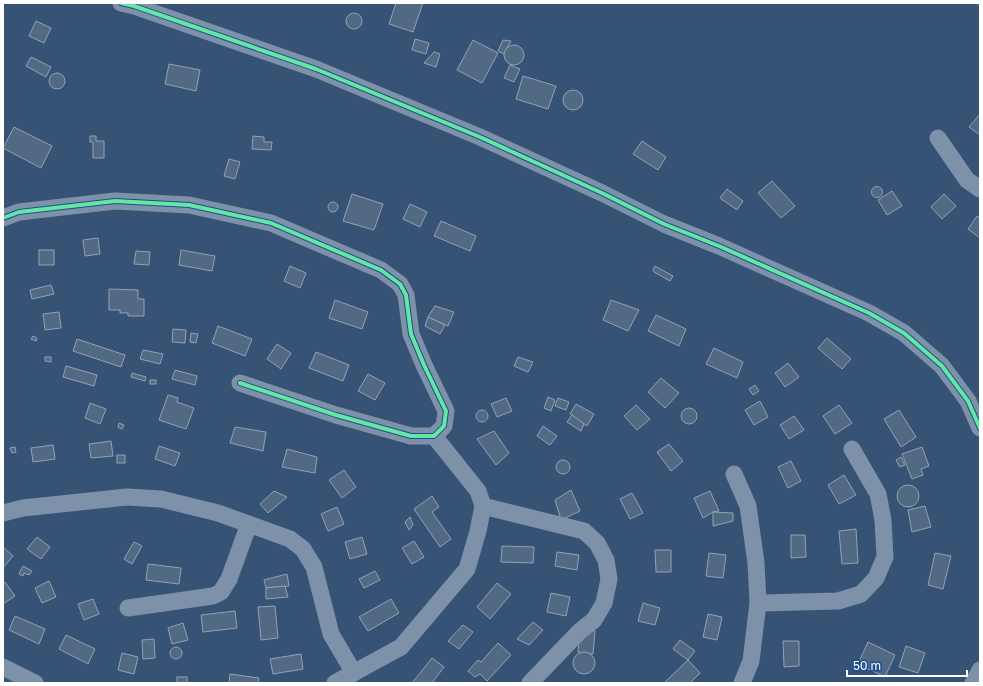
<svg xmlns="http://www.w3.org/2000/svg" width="983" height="686" font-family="'Golos Text',sans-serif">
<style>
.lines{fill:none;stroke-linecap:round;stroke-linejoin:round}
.stream{stroke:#3b618d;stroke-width:5}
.building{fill:#526984;stroke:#92a2b6}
.minor{stroke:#7d92a8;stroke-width:17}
.cycleway-casing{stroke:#1b4f8f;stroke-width:6}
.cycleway{stroke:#66e7a1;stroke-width:4}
</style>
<rect width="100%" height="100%" fill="#365274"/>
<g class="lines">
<!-- stream -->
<path class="stream" d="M976,3L980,5"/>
</g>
<!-- building -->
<g class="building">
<path d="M396,3H423L413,32L389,24Z"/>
<circle cx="354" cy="21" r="8"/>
<path d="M36,21L51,28L44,43L29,36Z"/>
<path d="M415,39L429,43L426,54L412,50Z"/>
<path d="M473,40L498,53L482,83L457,70Z"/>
<path d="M503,40L511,41L504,54L498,51Z"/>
<circle cx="514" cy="55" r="10"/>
<path d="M434,52L440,54L436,67L424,63Z"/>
<path d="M31,57L51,67L46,77L26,66Z"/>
<path d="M169,64L200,70L196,91L165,84Z"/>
<path d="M510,65L520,69L514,82L504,78Z"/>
<circle cx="57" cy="81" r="8"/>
<path d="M523,76L556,86L548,109L516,99Z"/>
<circle cx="573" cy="100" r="10"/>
<path d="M980,114V135L969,127Z"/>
<path d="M14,127L52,146L41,168L3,148Z"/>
<path d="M90,136H96V141H104V158H93V142H90Z"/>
<path d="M253,136L264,137V142H272L271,150L252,149Z"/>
<path d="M642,141L666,157L658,170L633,154Z"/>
<path d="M229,159L240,162L235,179L224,176Z"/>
<path d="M772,181L795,206L781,218L758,193Z"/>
<circle cx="877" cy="192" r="5.5"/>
<path d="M727,189L743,201L737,210L720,198Z"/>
<path d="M892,191L902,206L887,215L878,200Z"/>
<path d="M352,194L383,204L374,230L343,221Z"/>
<path d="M944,194L956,206L942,219L931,207Z"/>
<circle cx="333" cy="207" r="5"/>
<path d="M410,204L427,212L420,227L403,219Z"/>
<path d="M977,216L980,218V238L968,229Z"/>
<path d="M441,221L476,236L470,251L434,236Z"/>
<path d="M98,238L100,254L85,256L83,240Z"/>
<rect x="39" y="250" width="15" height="15"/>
<path d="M181,250L215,256L212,271L179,265Z"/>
<path d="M136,251L150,252L149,265L134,264Z"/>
<path d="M290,266L306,273L300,288L284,281Z"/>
<path d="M655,266L673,276L670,281L654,272L653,270Z"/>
<path d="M51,285L54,294L32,299L30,290Z"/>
<path d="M109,289L138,290V299H144V316H128V313H120V310H109Z"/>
<path d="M335,300L368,312L362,329L329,318Z"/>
<path d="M611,300L639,310L628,331L603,320Z"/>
<path d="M435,306L454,312L448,326L428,317Z"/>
<path d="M59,312L61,328L45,330L43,314Z"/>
<path d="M656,315L686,329L679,346L648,331Z"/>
<path d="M428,317L445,325L440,334L425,326Z"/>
<path d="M218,326L252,339L245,356L212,343Z"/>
<path d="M173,329L186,330L185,343L172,342Z"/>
<path d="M191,333L198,334L196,343L190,342Z"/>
<path d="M33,336L37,338L36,341L31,339Z"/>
<path d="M827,338L851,359L842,369L818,348Z"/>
<path d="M77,339L125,355L121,367L73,351Z"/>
<path d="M277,344L291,353L281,369L267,359Z"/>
<path d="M714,348L743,362L737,378L706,364Z"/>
<path d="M143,350L163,354L160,364L140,359Z"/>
<path d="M316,352L349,365L343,381L309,368Z"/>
<path d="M45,357H51V362L45,361Z"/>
<path d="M518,357L533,362L528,372L514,366Z"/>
<path d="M788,363L799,377L785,387L775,373Z"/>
<path d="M66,366L97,375L94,386L63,377Z"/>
<path d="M175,370L197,376L195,385L172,379Z"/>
<path d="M132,373L146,377L145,381L131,377Z"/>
<path d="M368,374L385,383L375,400L358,391Z"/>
<path d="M661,378L679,393L665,408L648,392Z"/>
<rect x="150" y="380" width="6" height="4"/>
<path d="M755,385L759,391L753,395L749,389Z"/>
<path d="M168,395L178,398L177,402L194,408L186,429L159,420Z"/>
<path d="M548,397L555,400L551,411L544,408Z"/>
<path d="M506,398L512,411L497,417L491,404Z"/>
<path d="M558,398L569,402L566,410L555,406Z"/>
<path d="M760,401L768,417L754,425L745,410Z"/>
<path d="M90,403L106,409L100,424L85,418Z"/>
<path d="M576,404L594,414L587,426L570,414Z"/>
<path d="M636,405L650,419L637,430L624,416Z"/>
<path d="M839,405L852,423L835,434L823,416Z"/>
<circle cx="689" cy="416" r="8"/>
<circle cx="482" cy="416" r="6"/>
<path d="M899,410L916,437L901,447L884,419Z"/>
<path d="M572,415L584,424L581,431L567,422Z"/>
<path d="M794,416L804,430L789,439L780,425Z"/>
<path d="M119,423L124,425L122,429L118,427Z"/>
<path d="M543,426L557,436L550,445L537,436Z"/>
<path d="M235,427L266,432L263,451L230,443Z"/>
<path d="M494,431L509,453L496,465L477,439Z"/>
<path d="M111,441L113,456L91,458L89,444Z"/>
<path d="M669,444L683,461L671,471L657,452Z"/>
<path d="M53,445L55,459L33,462L31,448Z"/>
<path d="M159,446L180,453L175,466L155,459Z"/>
<path d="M15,447L16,452L12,453L10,448Z"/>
<path d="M922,447L929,466L921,469L923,475L912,479L902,454Z"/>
<path d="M287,449L317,457L315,473L282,467Z"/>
<rect x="117" y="455" width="8" height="8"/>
<path d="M901,457L905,465L900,467L896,460Z"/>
<circle cx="563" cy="467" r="7"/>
<path d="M791,461L801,481L788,488L778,467Z"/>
<path d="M344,470L356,487L342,498L329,480Z"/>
<path d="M844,475L856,495L839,504L828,485Z"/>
<circle cx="908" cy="496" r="11"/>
<path d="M571,490L580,511L561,520L555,500Z"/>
<path d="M274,491L287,497L268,513L260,504Z"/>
<path d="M710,491L719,511L713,512L703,518L694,498Z"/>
<path d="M632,493L643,513L630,519L620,499Z"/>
<path d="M432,496L439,507L432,512L451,539L440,547L414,509Z"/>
<path d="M925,506L931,527L912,532L908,510Z"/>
<path d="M337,507L344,524L328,531L321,514Z"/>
<path d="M713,512L733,513V521L713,526Z"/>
<path d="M410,517L413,525L409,530L405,522Z"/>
<path d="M856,529L858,563L842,564L839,531Z"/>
<path d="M791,535H805L806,557L791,558Z"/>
<path d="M37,537L50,547L41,559L27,549Z"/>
<path d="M362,537L367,554L350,559L345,542Z"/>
<path d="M414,541L424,557L412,564L402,548Z"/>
<path d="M134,542L142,546L132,564L124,559Z"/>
<path d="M502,546L534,547L533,563L501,562Z"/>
<path d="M3,547L13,556L3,568Z"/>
<path d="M655,550H671V572H656Z"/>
<path d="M557,552L579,555L577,570L555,566Z"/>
<path d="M709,553L726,555L723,578L706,576Z"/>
<path d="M935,553L951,556L943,589L928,585Z"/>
<path d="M148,564L181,568L179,584L146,580Z"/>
<path d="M23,566L32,571L29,575L24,573L23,576L19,574Z"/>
<path d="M375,571L380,580L364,588L359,579Z"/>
<path d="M287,574L289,586L266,588L264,580Z"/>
<path d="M49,581L56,597L42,603L35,588Z"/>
<path d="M5,582L15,596L3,604V584Z"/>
<path d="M497,583L511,594L490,619L477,607Z"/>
<path d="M285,586L288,597L266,599V588Z"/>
<path d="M551,593L570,597L566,616L547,612Z"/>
<path d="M93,599L99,614L84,620L78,604Z"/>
<path d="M391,599L399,613L368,631L359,617Z"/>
<path d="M643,603L660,608L655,625L638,621Z"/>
<path d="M275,606L278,638L261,640L258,607Z"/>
<path d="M235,611L237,628L203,632L201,615Z"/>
<path d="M708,614L722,617L717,640L703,637Z"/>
<path d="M15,616L45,629L39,644L9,630Z"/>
<path d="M533,622L543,630L529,645L517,639Z"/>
<path d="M183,623L188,640L172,644L168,628Z"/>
<path d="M463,625L473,632L459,649L448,641Z"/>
<path d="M580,631H595L593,654L578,652Z"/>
<path d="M66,635L95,649L88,664L59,649Z"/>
<path d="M154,639L155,658L143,659L142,640Z"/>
<path d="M680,640L695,651L688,660L673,649Z"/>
<path d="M783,641H799V666L784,667Z"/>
<path d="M868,642L895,655L885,677L858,664Z"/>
<path d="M498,643L511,655L487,681L480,674L475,677L468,671L478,660L481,662Z"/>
<path d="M906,646L925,653L918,673L899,667Z"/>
<circle cx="176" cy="653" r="6"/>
<circle cx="584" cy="663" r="11"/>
<path d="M122,653L138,657L134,674L118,670Z"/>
<path d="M301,654L303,669L273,674L270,659Z"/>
<path d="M432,658L444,667L432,683H412Z"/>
<path d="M688,660L700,673L690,683H664Z"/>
<path d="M230,674L259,678L258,683H229Z"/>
<rect x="177" y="677" width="10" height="6"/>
</g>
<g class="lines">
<!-- minor -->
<g class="minor">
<path d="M121,3L134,6L316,69L480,137L602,193L664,224L719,246L869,313L904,333L942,366L968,401L980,428"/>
<path d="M938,138L967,180L980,189"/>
<path d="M3,218L19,212L115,201L189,205L271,223L381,270L400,284L406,295L411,334L424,365L446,411L444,426L434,436H411L336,415L240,383"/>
<path d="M734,474L748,506L756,563L758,603L751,661L742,683"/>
<path d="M483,506L584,531L597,543L606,560L609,579L604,603L594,620L580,631L530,683"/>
<path d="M3,513L23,508L127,497L161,499L218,513L290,539L303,549L314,567L331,634L354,673"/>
<path d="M758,603L838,601L861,594L876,578L885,557L883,520L878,494L852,449"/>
<path d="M128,608L213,596L221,592L229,579L249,524"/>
<path d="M3,667L35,683"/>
<path d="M335,683L401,647L467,569L478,531L483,506L478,491L434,436"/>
<path d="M973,683L980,670"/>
</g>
<!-- cycleway casing -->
<g class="cycleway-casing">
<g id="cycleway">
<path d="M121,3L134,6L316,69L480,137L602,193L664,224L719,246L869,313L904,333L942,366L968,401L980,428"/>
<path d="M3,218L19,212L115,201L189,205L271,223L381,270L400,284L406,295L411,334L424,365L446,411L444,426L434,436H411L336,415L240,383"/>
</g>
</g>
<!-- cycleway -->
<use href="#cycleway" class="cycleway"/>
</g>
<!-- border -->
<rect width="983" height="686" fill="none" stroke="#ffffff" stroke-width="8"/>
<!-- scale -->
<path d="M847 670v6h120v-6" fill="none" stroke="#ffffff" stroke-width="2"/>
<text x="853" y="670" font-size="12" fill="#ffffff" stroke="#1b4f8f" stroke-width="3" paint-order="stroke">50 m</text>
</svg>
